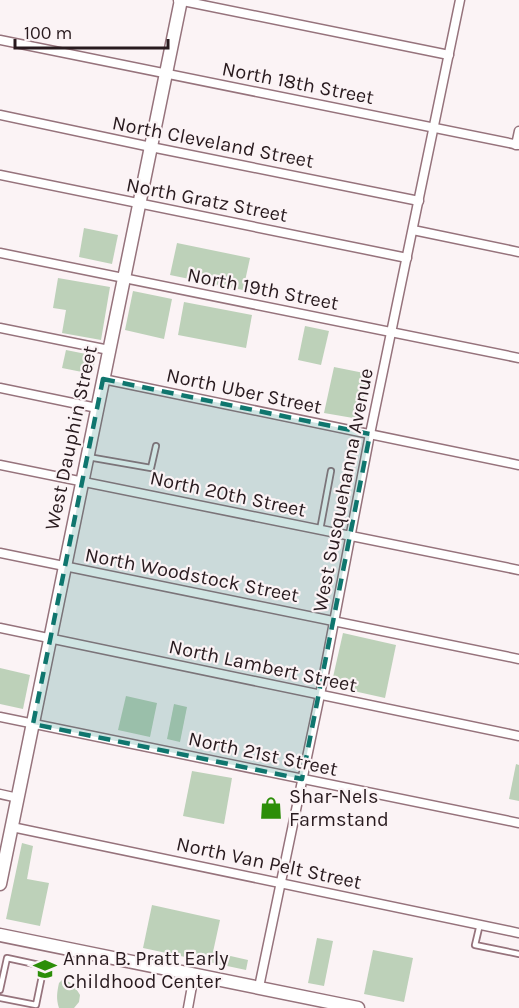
<svg xmlns="http://www.w3.org/2000/svg" width="519" height="1008" font-family="Karla,sans-serif">
<style>
.green{fill:#bdd1b9}
.lines{fill:none;stroke-linecap:round;stroke-linejoin:round}
.lane-casing{stroke:#96737c;stroke-width:8}
.street-casing{stroke:#96737c;stroke-width:11}
.secondary-casing{stroke:#96737c;stroke-width:15}
.lane{stroke:#fff;stroke-width:4.5}
.street{stroke:#fff;stroke-width:8}
.secondary{stroke:#fff;stroke-width:12}
.marked{fill:#0f766e;fill-opacity:0.2;stroke:#0f766e;stroke-width:4.5;stroke-dasharray:12 8;stroke-linejoin:round}
.labels{text-anchor:middle;dominant-baseline:central;stroke-width:4.5;stroke-linejoin:round;paint-order:stroke}
.street-label{font-size:20px;fill:#281a1e;stroke:#fbf3f5}
.poi-label{font-size:20px;fill:#281a1e;stroke:#fbf3f5;text-anchor:start}
</style>
<rect width="100%" height="100%" fill="#fbf3f5"/>
<!-- green -->
<g class="green">
<path d="M84,228L118,235L112,264L79,257Z"/>
<path d="M177,243L250,258L243,290L170,275Z"/>
<path d="M58,278L110,287L101,340L62,333L66,310L53,308Z"/>
<path d="M133,291L172,299L164,339L125,330Z"/>
<path d="M184,302L252,315L246,348L178,335Z"/>
<path d="M305,326L329,331L321,365L298,360Z"/>
<path d="M66,350L96,356L92,374L62,368Z"/>
<path d="M334,367L369,374L359,419L324,413Z"/>
<path d="M343,633L396,645L385,698L331,686Z"/>
<path d="M0,668L30,675L23,709L0,704Z"/>
<path d="M126,696L157,703L150,737L118,730Z"/>
<path d="M174,704L187,707L180,742L167,739Z"/>
<path d="M516,764L519,765V801L509,799Z"/>
<path d="M192,771L232,778L224,824L183,816Z"/>
<path d="M22,843L33,846L27,879L49,883L40,926L6,919Z"/>
<path d="M152,905L220,920L213,952L248,960L246,970L143,948Z"/>
<path d="M317,938L333,941L324,986L308,983Z"/>
<path d="M373,950L413,958L404,1002L364,994Z"/>
<path d="M62,980C72,981 75,987 80,995L79,1002L74,1008H59C56,999 57,992 59,983Z"/>
</g>
<g class="lines">
<!-- lane casing -->
<g class="lane-casing">
<g id="lane">
<path d="M88,457L151,468L156,446"/>
<path d="M320,530L331,471"/>
<path d="M480,924L475,945L519,954"/>
<path d="M0,990L7,958L44,966L36,1005L0,998"/>
</g>
</g>
<!-- street casing -->
<g class="street-casing">
<g id="street">
<path d="M178,0L449,55"/>
<path d="M0,40L519,145"/>
<path d="M0,115L151,147L419,201"/>
<path d="M516,145L519,131"/>
<path d="M0,175L407,258"/>
<path d="M413,230L519,252"/>
<path d="M0,253L519,358"/>
<path d="M0,328L109,350"/>
<path d="M103,379L519,465"/>
<path d="M0,388L97,408"/>
<path d="M0,465L519,570"/>
<path d="M0,553L519,659"/>
<path d="M0,628L519,736"/>
<path d="M0,717L519,823"/>
<path d="M0,794L18,798"/>
<path d="M12,827L519,933"/>
<path d="M259,987L320,695L370,434L460,0"/>
<path d="M188,1008L194,975"/>
</g>
</g>
<!-- secondary casing -->
<g class="secondary-casing">
<g id="secondary">
<path d="M0,884L181,0"/>
<path d="M0,935L358,1008"/>
</g>
</g>
<!-- lane -->
<use href="#lane" class="lane"/>
<!-- street -->
<use href="#street" class="street"/>
<!-- secondary -->
<use href="#secondary" class="secondary"/>
</g>
<!-- marked area -->
<path class="marked" d="M103,379L370,434L302,779L33,724Z"/>
<!-- icons -->
<defs>
<g id="shop-bare" transform="scale(1.8)"><path d="M-5-2.5h2.3a2.7 3.5 0 0 1 5.4 0H5L5.5 6h-11ZM-1.5-2.5h3a1.5 2.3 0 0 0-3 0Z" fill="#2c8e08" stroke="#fbf3f5" stroke-width="2.5" paint-order="stroke"/></g>
<g id="school-bare" transform="scale(1.8)"><path d="M0-5L7-2L0 1L-7-2ZM-4 1L0 2.5L4 1V4Q0 6-4 4Z" fill="#2c8e08" stroke="#fbf3f5" stroke-width="2.5" paint-order="stroke"/></g>
</defs>
<g fill-rule="evenodd">
<use href="#shop-bare" x="271" y="808"/>
<use href="#school-bare" x="45" y="969"/>
</g>
<g class="labels">
<!-- street labels -->
<g class="street-label">
<text transform="translate(298 83) rotate(11)">North 18th Street</text>
<text transform="translate(213 142) rotate(11)">North Cleveland Street</text>
<text transform="translate(207 200) rotate(11)">North Gratz Street</text>
<text transform="translate(263 289) rotate(11)">North 19th Street</text>
<text transform="translate(244 391) rotate(12)">North Uber Street</text>
<text transform="translate(71 438) rotate(-78)">West Dauphin Street</text>
<text transform="translate(343 490) rotate(-79)">West Susquehanna Avenue</text>
<text transform="translate(228 494) rotate(12)">North 20th Street</text>
<text transform="translate(192 575) rotate(11)">North Woodstock Street</text>
<text transform="translate(263 666) rotate(12)">North Lambert Street</text>
<text transform="translate(263 754) rotate(12)">North 21st Street</text>
<text transform="translate(269 863) rotate(12)">North Van Pelt Street</text>
</g>
<!-- poi labels -->
<g class="poi-label">
<text x="289" y="796">Shar-Nels<tspan x="289" dy="23">Farmstand</tspan></text>
<text x="63" y="958">Anna B. Pratt Early<tspan x="63" dy="23">Childhood Center</tspan></text>
</g>
</g>
<!-- scale -->
<path d="M15 39v9h153v-9" fill="none" stroke="#281a1e" stroke-width="3"/>
<text x="24" y="39" font-size="18" fill="#281a1e" stroke="#fbf3f5" stroke-width="4.5" paint-order="stroke">100 m</text>
</svg>
